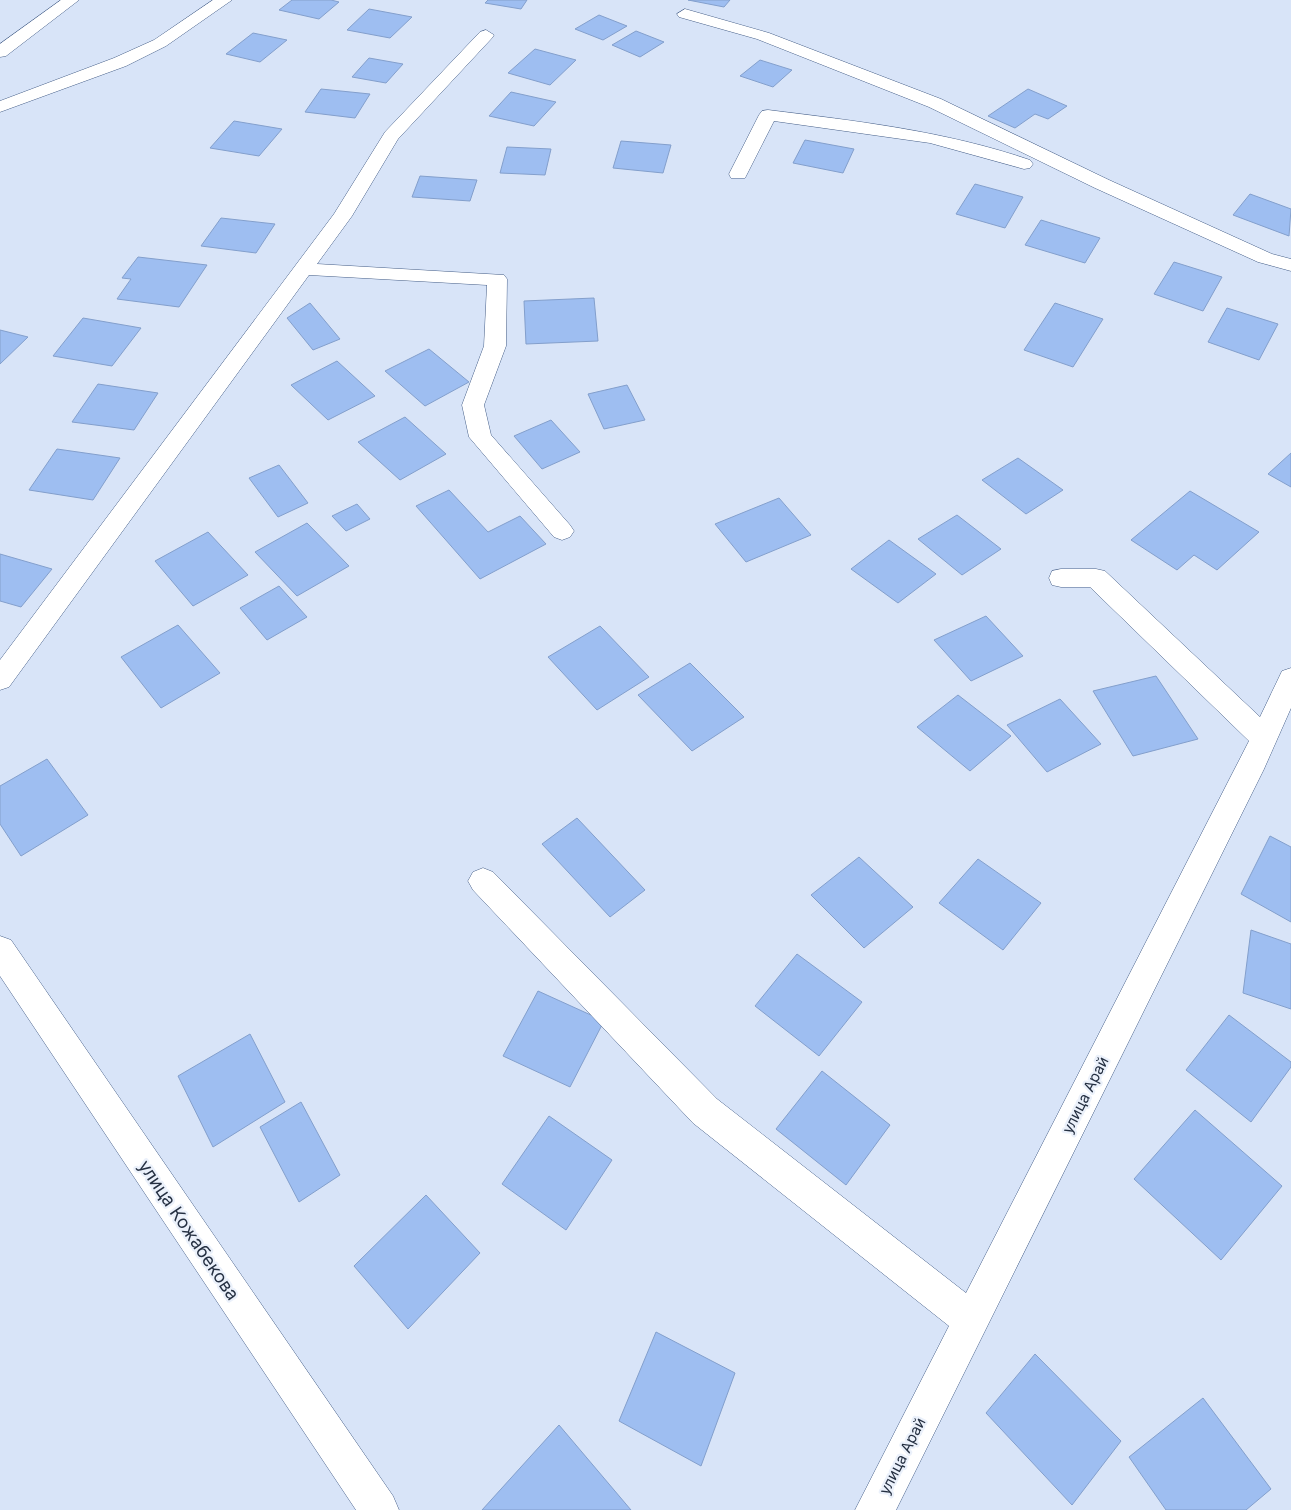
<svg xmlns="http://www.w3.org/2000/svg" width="1291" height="1510" font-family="Inter,sans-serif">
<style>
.building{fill:#9ebef1;stroke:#839fcc}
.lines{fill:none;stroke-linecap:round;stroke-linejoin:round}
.minor-casing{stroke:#465f88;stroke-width:1}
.secondary-casing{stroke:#465f88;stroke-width:1}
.minor{fill:#fff;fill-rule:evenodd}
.secondary{fill:#fff;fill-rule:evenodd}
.labels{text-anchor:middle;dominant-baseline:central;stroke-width:4.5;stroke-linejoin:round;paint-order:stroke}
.street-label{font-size:15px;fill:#253042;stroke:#ebf1fb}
.near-street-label{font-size:18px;fill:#253042;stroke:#ebf1fb}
</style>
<rect width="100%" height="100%" fill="#d8e4f8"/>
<!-- building -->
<g class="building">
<path d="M292,0H331L339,2L319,19L279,10Z"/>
<path d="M488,0H527L521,9L485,3Z"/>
<path d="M688,0H730L724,7Z"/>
<path d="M369,9L412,17L390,38L347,30Z"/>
<path d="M599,15L627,26L603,40L575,29Z"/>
<path d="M636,31L664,42L640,57L612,45Z"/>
<path d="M253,33L287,40L260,62L226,54Z"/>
<path d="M535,49L576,60L550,85L508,73Z"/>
<path d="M369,58L403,64L386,83L352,77Z"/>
<path d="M760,60L792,70L773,87L740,76Z"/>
<path d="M321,89L370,94L355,118L305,112Z"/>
<path d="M1028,89L1067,106L1048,119L1035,114L1015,128L988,116Z"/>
<path d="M511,92L556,102L534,126L489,116Z"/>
<path d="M234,121L282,129L259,156L210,148Z"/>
<path d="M805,140L854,149L843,173L793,163Z"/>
<path d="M621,141L671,145L663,173L613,168Z"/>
<path d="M507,147L551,149L545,175L500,173Z"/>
<path d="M420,176L477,180L470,201L412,197Z"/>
<path d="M975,184L1023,197L1005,228L956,214Z"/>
<path d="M1250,194L1291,209L1289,236L1233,215Z"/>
<path d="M221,218L275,224L256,253L201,246Z"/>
<path d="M1041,220L1100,238L1085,263L1025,245Z"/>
<path d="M138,257L207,265L179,307L117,299L131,279L122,278Z"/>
<path d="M1174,262L1222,277L1203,311L1154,294Z"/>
<path d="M594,298L598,341L526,344L524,301Z"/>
<path d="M310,303L340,339L313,350L287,318Z"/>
<path d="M1055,303L1103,319L1073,367L1024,350Z"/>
<path d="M1227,308L1278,324L1259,360L1208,342Z"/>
<path d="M83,318L141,328L112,366L53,356Z"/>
<path d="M0,330L28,337L0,364Z"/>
<path d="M429,349L469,382L425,406L385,371Z"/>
<path d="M337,361L375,396L328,420L291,385Z"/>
<path d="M98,384L158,393L134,430L72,422Z"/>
<path d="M627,385L645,420L604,429L588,394Z"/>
<path d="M405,417L446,454L400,480L358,442Z"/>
<path d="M551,420L580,452L542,469L514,436Z"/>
<path d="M57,449L120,458L93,500L29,490Z"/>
<path d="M1291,453V487L1268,474Z"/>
<path d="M1018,458L1063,490L1026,514L982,480Z"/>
<path d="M279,465L308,503L278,517L249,478Z"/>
<path d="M449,490L488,532L520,516L546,544L480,579L416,506Z"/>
<path d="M1190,491L1259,532L1217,570L1194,555L1177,570L1131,540Z"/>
<path d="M779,498L811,535L746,562L715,524Z"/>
<path d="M357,504L370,519L346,531L332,516Z"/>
<path d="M957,515L1001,549L962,575L918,539Z"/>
<path d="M307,523L349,566L297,596L255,552Z"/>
<path d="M208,532L248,575L193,606L155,561Z"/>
<path d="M889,540L936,574L898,603L851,569Z"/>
<path d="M0,554L52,569L21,607L0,601Z"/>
<path d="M279,586L307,617L267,640L240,608Z"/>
<path d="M986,616L1023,656L971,681L934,640Z"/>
<path d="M178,625L220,673L161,708L121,657Z"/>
<path d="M600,626L649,677L597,710L548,657Z"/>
<path d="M690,663L744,717L692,751L638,695Z"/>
<path d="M1156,676L1198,739L1133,756L1093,691Z"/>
<path d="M958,695L1011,736L970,771L917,727Z"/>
<path d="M1060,699L1101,744L1047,772L1007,725Z"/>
<path d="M47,759L88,815L21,856L0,824V786Z"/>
<path d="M577,818L645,890L610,917L542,844Z"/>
<path d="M1270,836L1291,847V922L1241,894Z"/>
<path d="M859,857L913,907L864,948L811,895Z"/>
<path d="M978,859L1041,903L1003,950L939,903Z"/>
<path d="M1251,930L1291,944V1009L1243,993Z"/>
<path d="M797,954L862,1002L819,1056L755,1006Z"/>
<path d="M538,991L604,1021L570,1087L503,1056Z"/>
<path d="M1229,1015L1291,1062V1067L1251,1122L1186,1070Z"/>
<path d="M250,1034L285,1102L213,1147L178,1076Z"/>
<path d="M822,1071L890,1125L846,1185L776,1129Z"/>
<path d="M301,1102L340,1175L299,1202L260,1127Z"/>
<path d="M1195,1110L1282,1186L1221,1260L1134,1179Z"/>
<path d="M549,1116L612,1160L566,1230L502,1184Z"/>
<path d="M426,1195L480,1253L408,1329L354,1266Z"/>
<path d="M656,1332L735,1373L701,1466L619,1421Z"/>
<path d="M1035,1354L1121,1441L1072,1505L986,1413Z"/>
<path d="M1203,1398L1271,1489L1246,1510H1166L1129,1457Z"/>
<path d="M559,1425L631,1510H482Z"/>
</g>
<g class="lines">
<!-- minor casing -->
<g class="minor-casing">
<g id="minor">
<path d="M61,0H79L6,56L0,57V44Z"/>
<path d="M213,0H232L166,46L126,66L0,112V101L114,58L154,40Z"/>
<path d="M685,9L769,33L941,99L1109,180L1272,254L1291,259V271L1258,262L1095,188L929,107L757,39L679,17L677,14Z"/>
<path d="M486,30L494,35L492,38L398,139L352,216L317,264L504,275L507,279L506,346L484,405L491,435L570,525L574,531L570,537L562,540L554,537L469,437L462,405L484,346L487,285L309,275L9,687L0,690V660L334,214L385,132L480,32Z"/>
<path d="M768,110C857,121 945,131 1030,160L1033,164L1030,168L1024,169L930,143L774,121L745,178H731L729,174L759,115L762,111Z"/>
<path d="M1061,569H1096L1105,571L1260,717L1282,671L1291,668V708L1264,769L896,1510H855L949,1326L693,1123L473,890L468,881L473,872L483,868L493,872L717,1099L966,1293L1249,741L1090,587H1061L1052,585L1049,578L1052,571Z"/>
</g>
</g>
<!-- secondary casing -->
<g class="secondary-casing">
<path id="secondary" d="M0,936L11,940L393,1496L399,1510H356L0,976Z"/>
</g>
<!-- minor -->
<use href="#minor" class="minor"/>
<!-- secondary -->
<use href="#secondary" class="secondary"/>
</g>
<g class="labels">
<!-- street labels -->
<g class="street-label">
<text transform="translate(1085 1095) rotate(-63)">улица Арай</text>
<text transform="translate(902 1456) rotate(-63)">улица Арай</text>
</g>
<!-- near-street labels -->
<g class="near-street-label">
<text transform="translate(189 1230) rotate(56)">улица Кожабекова</text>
</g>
</g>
</svg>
